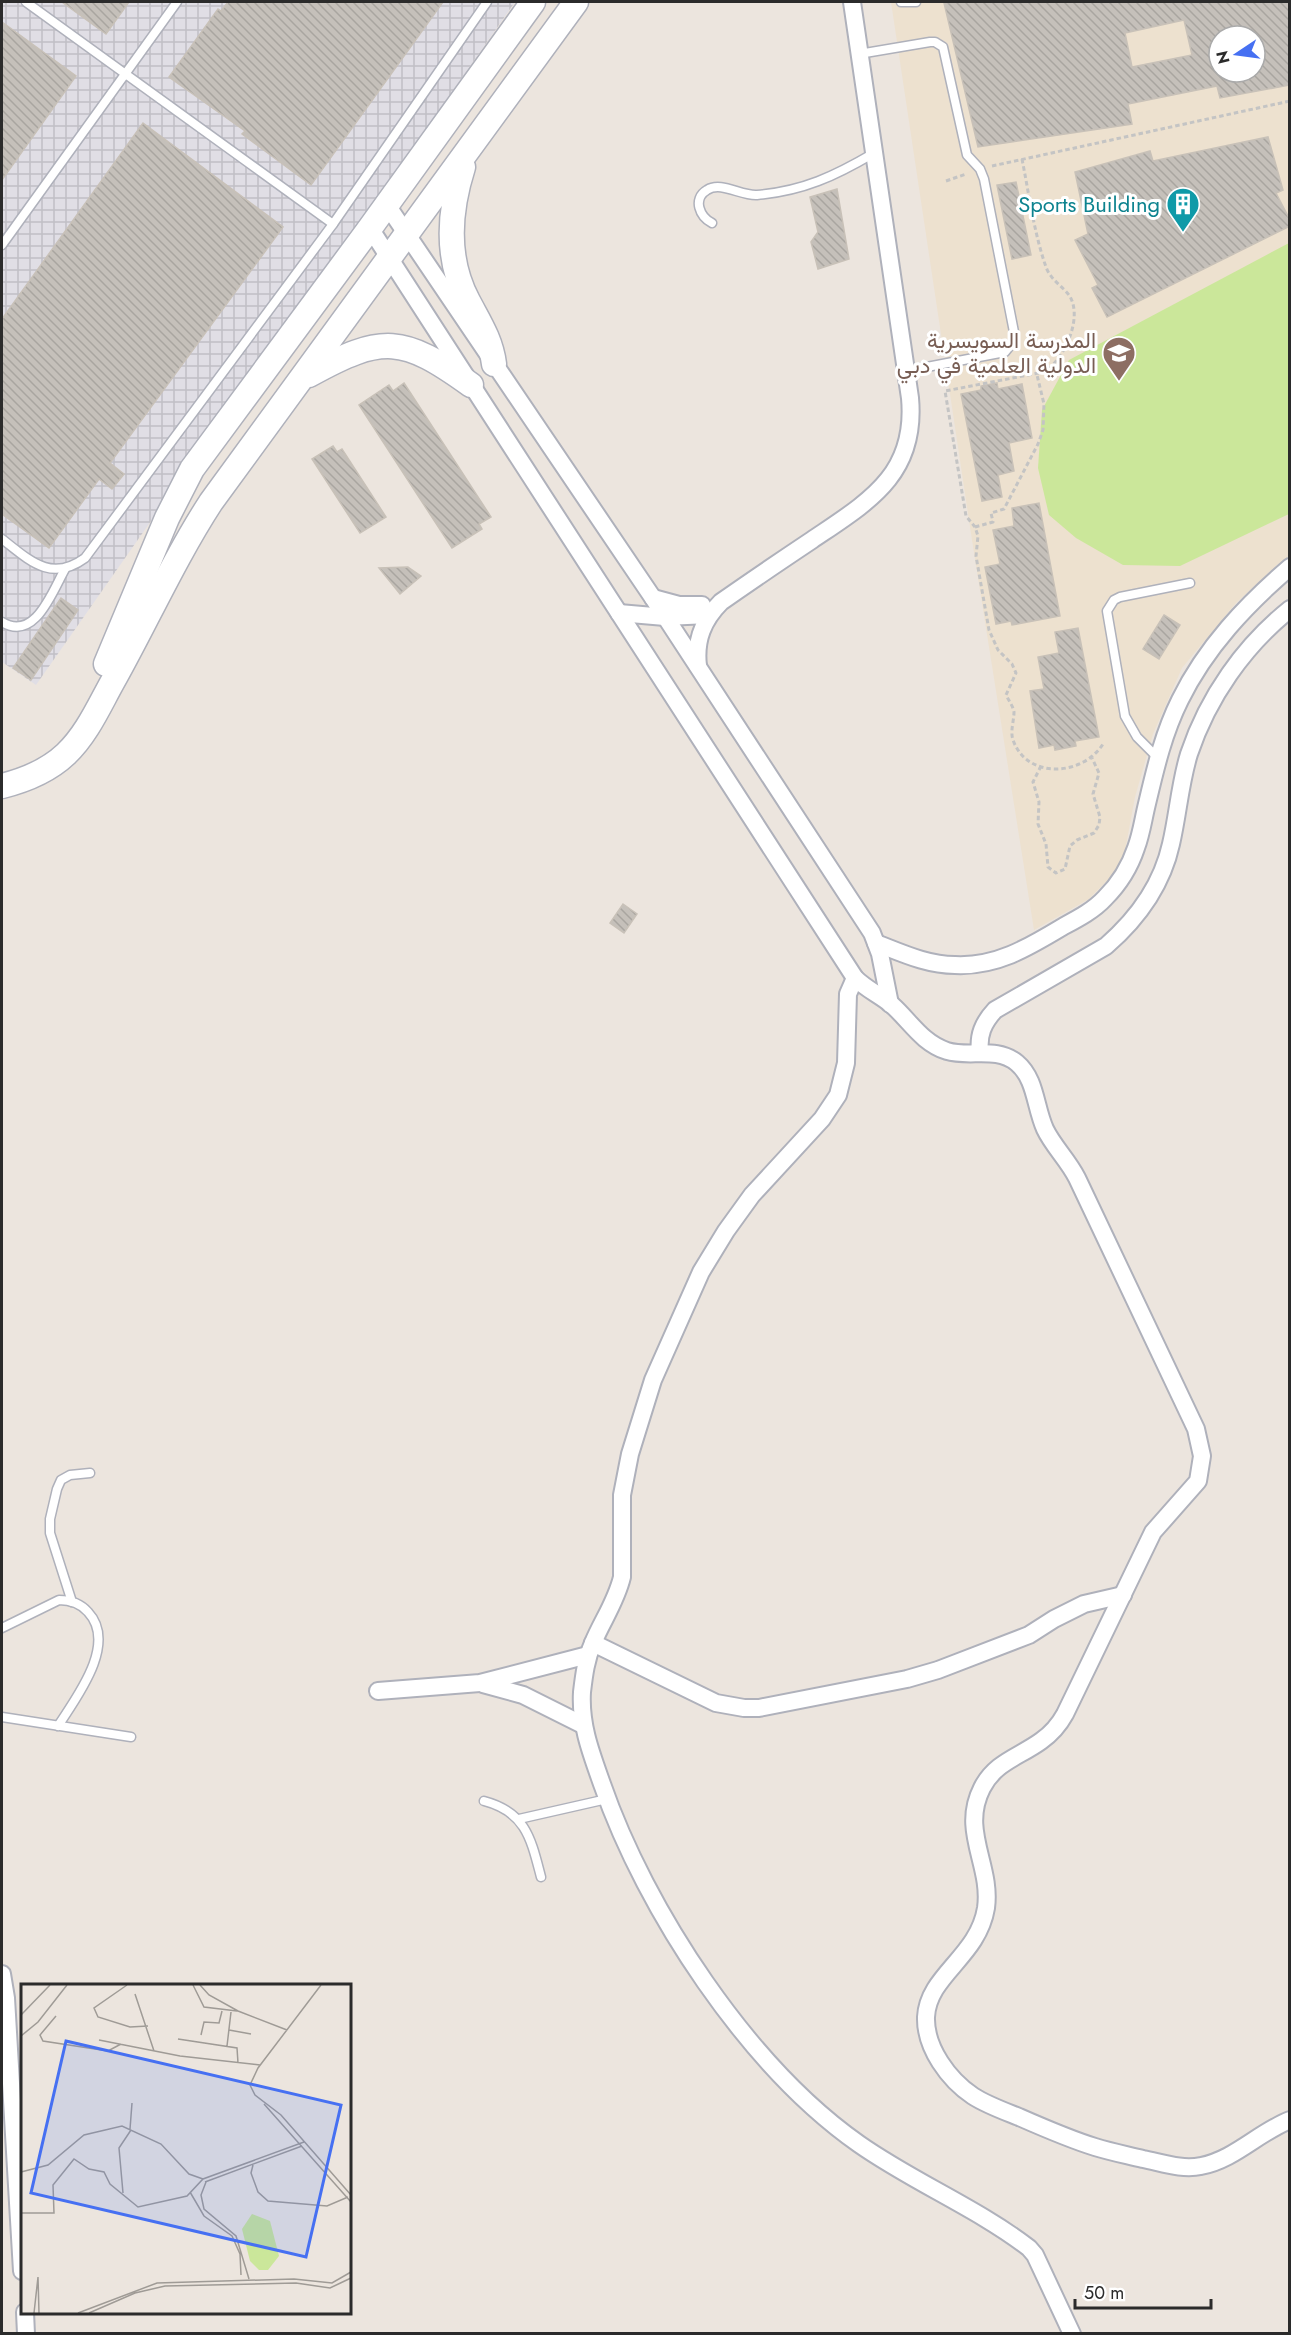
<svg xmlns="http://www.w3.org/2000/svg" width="1291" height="2335" font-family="Jost,Vazirmatn,sans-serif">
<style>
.industrial{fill:url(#industrial-grid)}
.education{fill:#ede1cf;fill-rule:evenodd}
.pitch{fill:#cbe79a}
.building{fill:url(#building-back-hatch);stroke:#c8c1b8;stroke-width:1.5;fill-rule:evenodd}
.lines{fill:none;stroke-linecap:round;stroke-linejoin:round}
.lane-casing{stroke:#afb1bb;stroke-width:11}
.street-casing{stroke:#afb1bb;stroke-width:20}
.secondary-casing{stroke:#afb1bb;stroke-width:27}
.path{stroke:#c4c4c4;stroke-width:3;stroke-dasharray:4.5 3;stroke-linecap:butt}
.lane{stroke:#fff;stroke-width:8}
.street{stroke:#fff;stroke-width:16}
.secondary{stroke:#fff;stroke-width:24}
.labels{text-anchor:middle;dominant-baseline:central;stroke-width:6;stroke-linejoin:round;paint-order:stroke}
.culture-label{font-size:22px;fill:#0d838f;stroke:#fff;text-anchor:end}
.education-label{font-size:22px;fill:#785e54;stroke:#fff;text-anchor:end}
.inset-road{fill:none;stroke:#9f9b96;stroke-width:1.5}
.view{fill:#4670f2;fill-opacity:0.15;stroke:#4670f2;stroke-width:3}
.inset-edge{fill:none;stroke:#2b2b2b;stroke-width:3}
</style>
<defs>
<pattern id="industrial-grid" width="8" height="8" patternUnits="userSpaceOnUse" patternTransform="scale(1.5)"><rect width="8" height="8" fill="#e0dee5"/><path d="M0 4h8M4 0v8" fill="none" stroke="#c0bfc5"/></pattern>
<pattern id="building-back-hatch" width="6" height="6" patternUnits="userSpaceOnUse" patternTransform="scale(1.5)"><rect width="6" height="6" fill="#c5c0ba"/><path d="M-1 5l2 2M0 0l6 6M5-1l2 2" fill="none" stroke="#a9a5a0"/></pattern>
</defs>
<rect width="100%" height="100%" fill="#ece5de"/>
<!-- industrial -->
<path class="industrial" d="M2,2H515L36,685L2,662Z"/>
<!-- education -->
<path class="education" d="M891,2H1289V557L1278,564L1236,603L1182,668L1153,734L1135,797L1125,851L1113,875L1089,899L1034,930L972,540ZM1219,36H1255V72H1219Z"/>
<!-- pitch -->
<path class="pitch" d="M1289,243V514L1180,566L1123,565L1076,538L1049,515L1038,468L1042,410L1069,360Z"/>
<!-- building -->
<g class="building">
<path d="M62,2H129L106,34Z"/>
<path d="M228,2H443L311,185L242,134L245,131L169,77L218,9L221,11Z"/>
<path d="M953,2H1290V85L1220,98L1217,86L1128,104L1132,124L978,147L944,3ZM1184,20L1192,55L1132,67L1125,33ZM1219,36H1255V72H1219Z"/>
<path d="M2,22L76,76L2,180Z"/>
<path d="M143,123L283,227L110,463L124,474L112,489L99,479L49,548L2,514V319Z"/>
<path d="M1268,137L1283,190L1276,193L1290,220V226L1107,317L1092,288L1098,285L1075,240L1088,234L1075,172L1150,151L1153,161Z"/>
<path d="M1016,182L1031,255L1012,259L997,185Z"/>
<path d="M837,189L849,259L818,269L811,242L818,232L810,197Z"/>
<path d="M404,383L491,517L479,524L482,529L452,548L359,405L389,385L393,391Z"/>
<path d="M997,383L998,389L1022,384L1032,438L1009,443L1014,471L998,475L1002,497L982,501L961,394L981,390V386Z"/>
<path d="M333,446L337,452L342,449L386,517L360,533L312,459Z"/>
<path d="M1039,503L1060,616L1012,625L1011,621L996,624L985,567L1000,564L993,530L1014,526L1012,508Z"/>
<path d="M408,567L421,576L400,594L379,568Z"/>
<path d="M61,598L78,610L31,680L13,668Z"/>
<path d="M1164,615L1180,625L1159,659L1143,649Z"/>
<path d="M1078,628L1099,737L1075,741L1076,746L1055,750L1054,745L1039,748L1030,691L1044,689L1038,657L1059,653L1055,632Z"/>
<path d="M623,904L637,914L624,933L610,923Z"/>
</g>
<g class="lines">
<!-- lane casing -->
<g class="lane-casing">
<g id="lane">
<path d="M26,2L333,224"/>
<path d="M901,2H916"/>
<path d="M859,54L930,42H935L943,47L967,155L980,169L984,179L1014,332V341L1005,352L906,371"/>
<path d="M712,223C700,217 692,199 707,190C721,181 741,196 757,195C803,191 835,176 874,153"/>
<path d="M2,245L177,2"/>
<path d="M2,539C29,560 51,583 85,558L333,224L487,2"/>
<path d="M2,622C35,642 52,592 65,569"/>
<path d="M1158,758L1137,737L1125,716L1107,611L1114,600L1120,597L1190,583"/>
<path d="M72,1602L50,1533V1519L57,1489L61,1480L70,1475L90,1473"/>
<path d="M2,1628L59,1600C71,1600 81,1604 88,1612C118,1644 76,1698 58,1726"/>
<path d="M2,1717L131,1737"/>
<path d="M484,1801C526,1812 531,1839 541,1877"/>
<path d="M519,1819L607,1799"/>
</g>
</g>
<!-- street casing -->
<g class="street-casing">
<g id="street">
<path d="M387,205L653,598L872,933L880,954L890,1004"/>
<path d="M370,228L855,978C866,989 880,995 892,1005C910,1021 922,1043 947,1051C970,1058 996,1046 1017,1063C1036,1079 1035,1107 1045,1129C1053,1146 1068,1160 1077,1178C1117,1261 1156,1345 1196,1429L1202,1456L1198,1481L1153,1532L1065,1714C1059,1725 1051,1734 1041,1741C1019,1757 995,1762 982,1788C960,1831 992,1865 986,1908C978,1957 928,1975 926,2017C925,2048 949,2080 973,2096C987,2105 1004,2111 1019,2117C1044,2128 1069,2139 1095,2147C1111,2152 1127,2155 1143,2159C1163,2163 1182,2170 1201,2166C1234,2160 1259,2132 1290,2120"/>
<path d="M653,598L679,605H702"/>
<path d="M619,613L665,617L709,615"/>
<path d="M698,666C695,640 703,620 721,602C751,581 782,560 812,540C868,502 917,475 910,398L852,2"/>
<path d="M876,943C902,953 927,965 955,965C997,967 1029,947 1064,926C1079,918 1094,910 1105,898C1119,884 1130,866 1136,848C1141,835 1143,821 1146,808C1155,770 1163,734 1180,700C1206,647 1246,605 1290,567"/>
<path d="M855,978L848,994L846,1063L838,1095L822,1119L752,1195L726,1231L701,1272L653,1380L630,1454L622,1495V1577C616,1602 602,1621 593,1643C586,1659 584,1675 582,1692C580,1725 591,1753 602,1784C646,1911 748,2066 859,2144C913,2182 977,2208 1029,2248L1035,2255L1072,2334"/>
<path d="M980,1052C978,1035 983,1023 995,1010L1106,946C1137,919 1162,885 1171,844C1178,814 1180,783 1189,754C1208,697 1244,646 1290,609"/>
<path d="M593,1643L716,1703L744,1708H759L907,1679L938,1670L1029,1635L1054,1619L1084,1604L1123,1595"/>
<path d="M483,1684L523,1695L583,1725"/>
<path d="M378,1691L480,1683L588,1655"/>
<path d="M2,1974L6,1998L22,2271"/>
<path d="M25,2312L26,2334"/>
</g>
</g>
<!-- secondary casing -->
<g class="secondary-casing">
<g id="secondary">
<path d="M463,167C449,211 445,258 468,301C479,322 491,340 494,364"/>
<path d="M309,375C383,334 403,336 471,385"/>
<path d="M106,664L167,518L192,469L370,228L533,2"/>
<path d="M2,786C26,780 48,771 66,754C87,734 99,706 113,681C146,622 174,559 211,502L576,2"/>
</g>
</g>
<!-- path -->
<g class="path">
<path d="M1022,159C1029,194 1034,233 1046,267C1050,279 1062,286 1069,295C1084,317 1064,360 1044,372L945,391L966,516L975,527L978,536L976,556L989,630L998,650L1012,664L1016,673L1006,695C1009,701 1013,706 1014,712C1014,721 1010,731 1013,740C1027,780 1083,776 1103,744"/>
<path d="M992,166L1290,101"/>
<path d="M946,181L966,174"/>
<path d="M975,527L993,522L991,513L1004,509L1038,444L1043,430L1044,404L1037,375"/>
<path d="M1041,766L1033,782L1039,802L1038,824L1046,844L1048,867L1056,873L1065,869L1070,846L1077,840L1094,833L1099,825L1100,817L1093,794L1099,773L1092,758"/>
</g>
<!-- lane -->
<use href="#lane" class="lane"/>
<!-- street -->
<use href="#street" class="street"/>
<!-- secondary -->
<use href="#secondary" class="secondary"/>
</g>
<!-- icons -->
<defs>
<g id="building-pin" transform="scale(1.725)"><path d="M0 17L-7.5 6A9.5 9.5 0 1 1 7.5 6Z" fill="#0f9aa8" stroke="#fff"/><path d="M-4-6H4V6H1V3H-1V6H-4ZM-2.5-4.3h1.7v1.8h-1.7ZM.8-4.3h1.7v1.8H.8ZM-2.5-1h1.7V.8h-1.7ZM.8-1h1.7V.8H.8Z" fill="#fff"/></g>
<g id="school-pin" transform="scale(1.725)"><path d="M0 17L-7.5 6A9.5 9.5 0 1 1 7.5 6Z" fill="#8d6e63" stroke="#fff"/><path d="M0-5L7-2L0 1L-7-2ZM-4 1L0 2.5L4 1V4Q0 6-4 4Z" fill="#fff"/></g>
</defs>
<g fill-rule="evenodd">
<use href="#building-pin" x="1183" y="204"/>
<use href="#school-pin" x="1119" y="353"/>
</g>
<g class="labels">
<!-- culture labels -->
<g class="culture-label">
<text x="1160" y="204">Sports Building</text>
</g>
<!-- education labels -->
<g class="education-label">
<text x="1096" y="340">المدرسة السويسرية<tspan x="1096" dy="25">الدولية العلمية في دبي</tspan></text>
</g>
</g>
<!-- overview -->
<g transform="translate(21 1984)">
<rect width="330" height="330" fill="#ece5de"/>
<path d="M231,230L249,237L258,272L247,286H238L229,277L221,245Z" fill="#cbe79a"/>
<path class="inset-road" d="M106,1L73,24L77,33L109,43L127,42M172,1L183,23L216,27M179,1L188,11L217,27L266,46M300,1L237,84L229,101L234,111L260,131L330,211M114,10L133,67M0,31L29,1M35,32L19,51L22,57L87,67L100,60M208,46L230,50M180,51L183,38L198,39L201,27M0,52L17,38L46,1M157,55L216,64L217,79M78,56L159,72L239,81M206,62L210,28M243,120L330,218M109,145L111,119M232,181L230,189L237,208L247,217L306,222L327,213M0,188L27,181L63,151L101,142L140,160L168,190L182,195M184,198L281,162M185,198L180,211L183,225L215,252L228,295M169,208L183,232L211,252L219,270L220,291M102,209L98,164L110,146M0,229H33L32,201L53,175L68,185L83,188L89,200L117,223L166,212L182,195L283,158M13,329L17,293L18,329M57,329L136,299L273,295L311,299L330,288M68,329L114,309L144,302L275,299L309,304L330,294"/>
<path class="view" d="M45,57L320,121L285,273L10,209Z"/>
<rect width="330" height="330" class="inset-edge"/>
</g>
<!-- border -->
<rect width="1291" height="2335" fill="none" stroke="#2b2b2b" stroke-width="6"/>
<!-- north arrow -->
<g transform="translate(1237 54) rotate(257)"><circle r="28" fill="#ffffff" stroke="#aaaaaa" stroke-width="1.5"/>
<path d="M0-4.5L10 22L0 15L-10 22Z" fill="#4670f2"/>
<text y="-9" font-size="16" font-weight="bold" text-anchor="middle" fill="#2b2b2b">N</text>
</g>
<!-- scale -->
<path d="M1075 2299v9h136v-9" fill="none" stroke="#2b2b2b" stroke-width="3"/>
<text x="1084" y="2299" font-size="18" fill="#2b2b2b" stroke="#ffffff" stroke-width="4.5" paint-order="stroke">50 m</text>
</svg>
